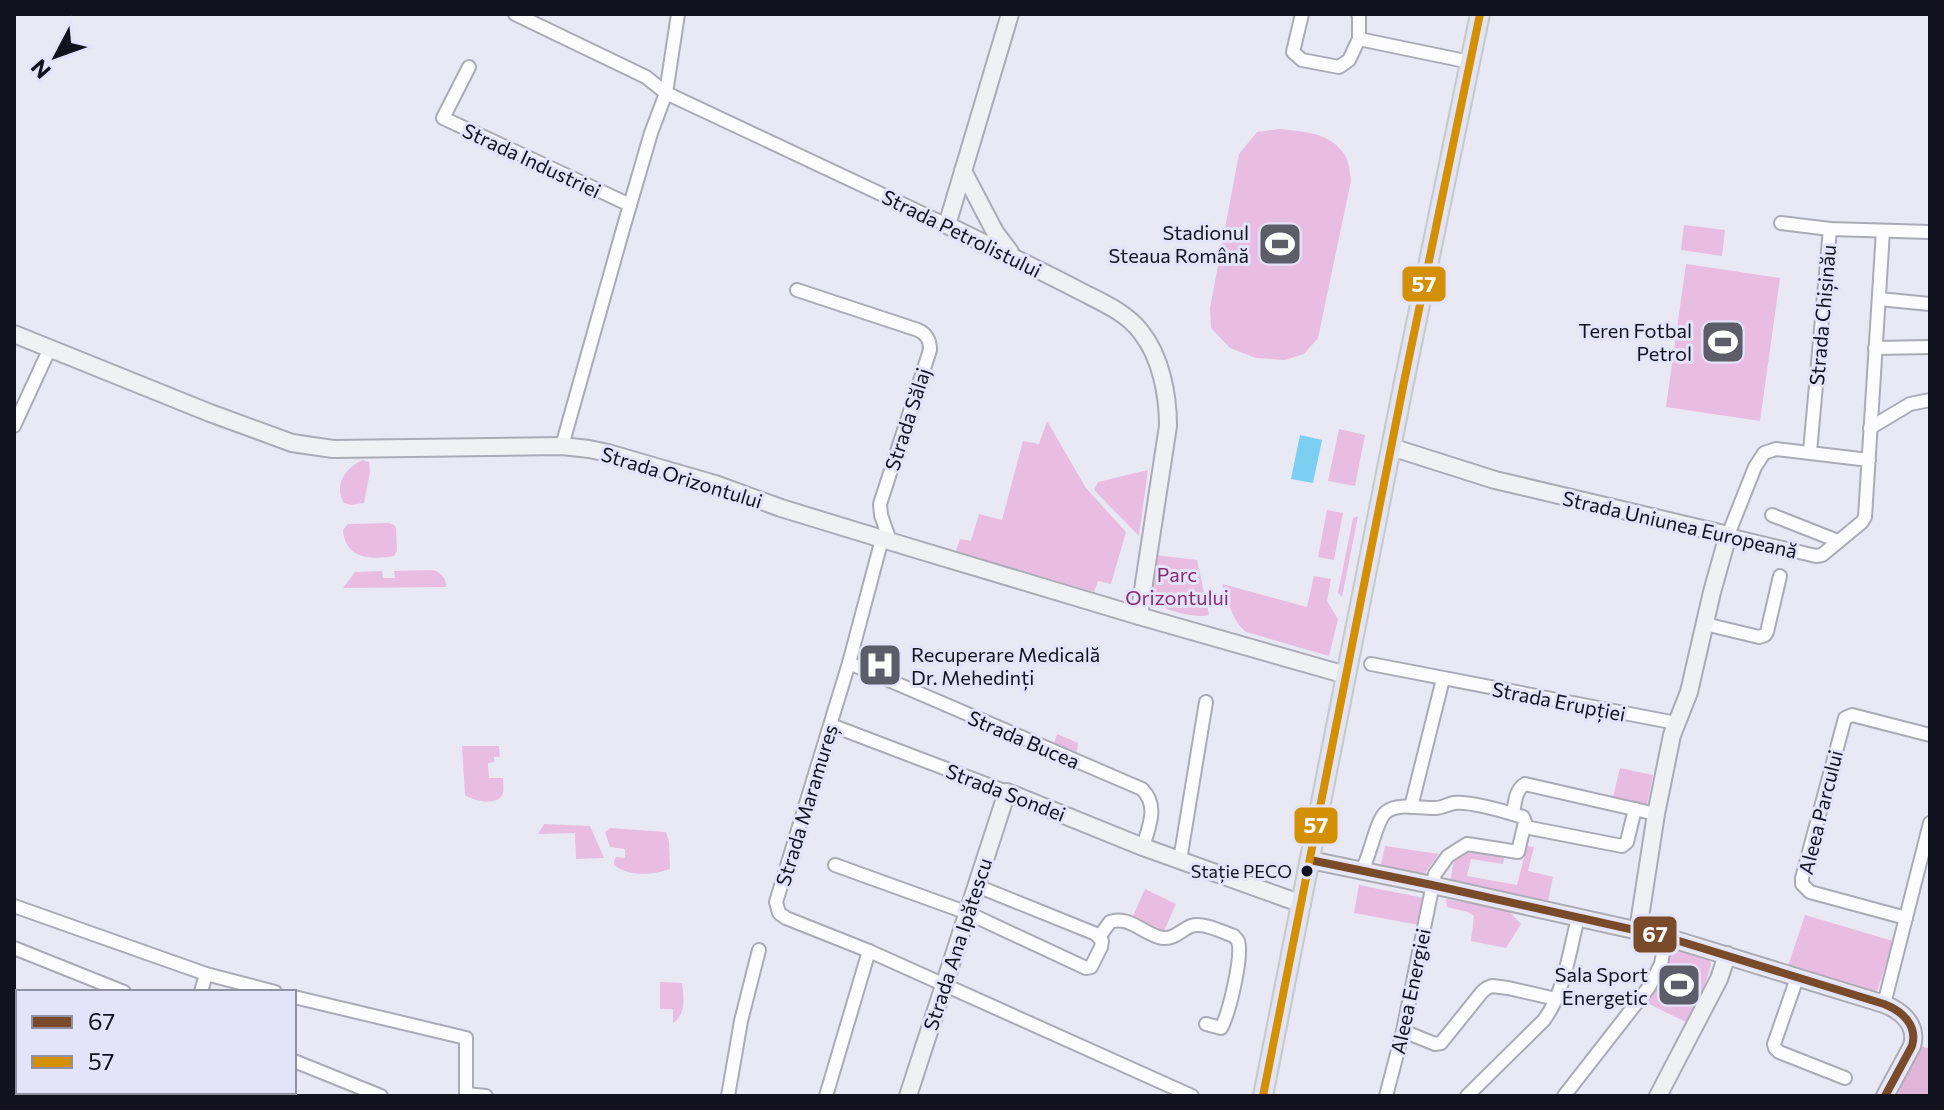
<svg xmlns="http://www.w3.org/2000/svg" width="1944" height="1110" font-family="Commissioner,sans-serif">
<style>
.green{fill:#e9bde1}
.forest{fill:#e1b5d8}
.water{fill:#7ccff0}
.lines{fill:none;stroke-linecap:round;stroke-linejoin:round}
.street-casing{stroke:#ababb7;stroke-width:16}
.secondary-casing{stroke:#ababb7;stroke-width:20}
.primary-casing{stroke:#c7c8ce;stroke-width:22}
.street{stroke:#fcfcfe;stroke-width:12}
.secondary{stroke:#eff1f5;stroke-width:16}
.primary{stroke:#e0e6ed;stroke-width:18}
.bus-1-casing{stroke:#e3e4fa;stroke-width:14}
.bus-2-casing{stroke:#e3e4fa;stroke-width:14}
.bus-1{stroke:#7a4b2a;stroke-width:8}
.bus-2{stroke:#d49004;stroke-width:8}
.bus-dot{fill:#11121e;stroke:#e3e4fa;stroke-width:3}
.labels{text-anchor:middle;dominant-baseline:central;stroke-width:6;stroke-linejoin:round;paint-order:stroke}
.bus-label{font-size:18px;fill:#11121e;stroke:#e3e4fa;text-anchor:end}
.street-label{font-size:20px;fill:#11121e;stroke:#e3e4fa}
.poi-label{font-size:20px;fill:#11121e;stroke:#e3e4fa;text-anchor:end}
.park-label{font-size:20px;fill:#8a2c72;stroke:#e3e4fa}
.line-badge{stroke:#e3e4fa;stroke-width:3}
.badge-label{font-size:22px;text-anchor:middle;font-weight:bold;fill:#fff}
</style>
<rect width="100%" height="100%" fill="#e8e9f5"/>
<!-- green -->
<g class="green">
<path d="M1280,129C1304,132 1330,132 1345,155C1349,162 1350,172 1351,181L1318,338L1304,354L1285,360L1256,358L1230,348L1211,328L1210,308L1239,154L1257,132Z"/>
<path d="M1684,225L1725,230L1722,256L1681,250Z"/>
<path d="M1686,264L1780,278L1760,421L1666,407Z"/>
<path d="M1047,421L1086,488L1126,532L1111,584L1098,581L1094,592L956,551L960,539L971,541L979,514L1002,520L1023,441L1039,444Z"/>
<path d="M1339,429L1365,435L1355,486L1328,481Z"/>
<path d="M363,460L369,462L370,472L364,503L351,505L344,503C333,485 346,467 363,460Z"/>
<path d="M1148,470L1139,536L1094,490L1098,482Z"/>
<path d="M1327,510L1343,513L1334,560L1318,557Z"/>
<path d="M1358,516L1342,597L1338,593L1353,518Z"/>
<path d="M389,523L394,525L396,528L397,551L394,556C371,560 345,559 343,530L348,524Z"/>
<path d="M1155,555L1197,560L1209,615C1195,619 1161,610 1151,599Z"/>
<path d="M433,570C440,572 447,578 446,587L343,588L355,572L382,571L383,578H395L394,571Z"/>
<path d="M1314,576L1331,579L1327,601L1338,619L1329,656L1246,632C1232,621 1228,600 1222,584L1307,607Z"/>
<path d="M1057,734L1078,743L1076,756L1053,747Z"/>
<path d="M462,746H499L500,757H494V762L488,763L489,778H503C503,783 504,788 503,793C499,807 473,801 465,795Z"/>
<path d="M1620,768L1653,775L1647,805L1613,797Z"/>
<path d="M544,824L590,826L604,858L576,859L575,833L538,834Z"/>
<path d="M610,828L666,832L669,842L670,869C654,875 628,877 614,865V861L616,857L625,858V849L610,847L605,832Z"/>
<path d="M1385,846L1439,854L1424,874L1380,868Z"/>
<path d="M1527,846L1534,847L1528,871L1553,877L1548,901L1450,882L1455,854L1465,847L1505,854L1503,864L1471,859L1467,876L1517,885Z"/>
<path d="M1359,885L1424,898L1419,925L1354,913Z"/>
<path d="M1145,889L1176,904L1164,931L1133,916Z"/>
<path d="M1446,899L1509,911L1521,924L1506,948L1471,941L1474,916L1468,912L1447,907Z"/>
<path d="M1805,915L1893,941L1876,995L1788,966Z"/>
<path d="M1670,943L1708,957L1711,964L1702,995L1688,1023L1645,1002Z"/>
<path d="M660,982L682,983C684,998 686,1014 673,1023V1009H660Z"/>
</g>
<!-- forest -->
<path class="forest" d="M1921,1046L1930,1049V1096H1897Z"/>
<!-- water -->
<path class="water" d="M1300,435L1322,440L1313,483L1291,479Z"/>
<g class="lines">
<!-- street casing -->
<g class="street-casing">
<g id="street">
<path d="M515,14L646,77L666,93L947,225"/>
<path d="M1302,14L1293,52L1302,60L1339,67L1349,60L1359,39"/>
<path d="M1358,14L1359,16V39L1470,62"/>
<path d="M469,67L443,118L630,205"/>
<path d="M1781,223L1830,229L1930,232"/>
<path d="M797,290L918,330C927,334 930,340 930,350L880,504L881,515L890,541"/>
<path d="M1879,299L1930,304"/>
<path d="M1875,348L1930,347"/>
<path d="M14,426L50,348"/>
<path d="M1870,428L1910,404L1930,400"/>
<path d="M562,446L623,229L651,133L666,93L678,14"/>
<path d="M1810,452L1830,229"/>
<path d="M1869,460L1776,449L1764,453L1755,467L1728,535L1816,556L1822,555L1862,522L1865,517L1883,231"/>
<path d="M1772,515L1838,541"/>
<path d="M882,539L849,663L776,902L779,913L786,918L869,951L1192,1096"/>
<path d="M1705,624L1759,637L1765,635L1767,632L1780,576"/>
<path d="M849,663L1142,789C1159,806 1149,826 1143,847"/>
<path d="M1371,664L1676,723"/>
<path d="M831,725L1007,792"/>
<path d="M1411,807L1443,679"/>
<path d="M1513,814C1515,803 1515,790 1525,784L1656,814"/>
<path d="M1525,827L1622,846L1627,842L1635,809"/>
<path d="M1180,860L1206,702"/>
<path d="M835,865L968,913L1086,968L1091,967L1101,947L1102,941L1096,934L977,886"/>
<path d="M1362,870C1370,857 1376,820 1386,812C1399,802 1421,809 1436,808C1442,808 1448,804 1454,803C1469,801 1507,812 1523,817L1525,822L1518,852L1467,844L1448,856L1435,874L1403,1031L1386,1096"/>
<path d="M14,906L206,974L275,992"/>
<path d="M1906,918L1810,892L1802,884V878L1845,718L1852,715L1930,735"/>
<path d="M1099,937L1110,922C1130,915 1144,935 1163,938C1175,939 1181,930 1191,926C1204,922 1222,932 1234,936C1235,938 1237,939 1238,941C1243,956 1229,1014 1221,1028L1206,1024"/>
<path d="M14,948L124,992"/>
<path d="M1797,978L1774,1044L1775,1048L1779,1052L1845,1078"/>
<path d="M201,992L206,974"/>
<path d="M294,997L466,1038V1096"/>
<path d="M1884,1004L1930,823"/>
<path d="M1403,1031L1435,1044L1441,1043L1482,992L1487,988L1492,986L1508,988L1556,999"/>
<path d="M294,1061L381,1096"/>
<path d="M466,1094L486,1096"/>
<path d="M172,1096L174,1092"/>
<path d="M728,1096L741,1021L759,950"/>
<path d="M826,1096L869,951"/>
<path d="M1467,1096L1544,1020C1565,991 1569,952 1578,918"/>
<path d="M1564,1096L1649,987L1661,964L1666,937"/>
</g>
</g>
<!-- secondary casing -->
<g class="secondary-casing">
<g id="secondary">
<path d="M1010,14L947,225C991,247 1036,268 1080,291C1101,302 1126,312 1141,332C1161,357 1168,395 1168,426L1139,616"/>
<path d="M963,171L995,232L1010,252"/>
<path d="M14,334L210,413L292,443L333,449L562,446L589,449L608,453L715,484L781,508L912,548L1139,616L1346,675"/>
<path d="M1391,447L1495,480L1728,535L1712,592L1689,692L1672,735L1656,814L1638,930"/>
<path d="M1310,860L1432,885L1666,937L1884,1004C1902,1011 1918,1025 1912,1046L1885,1096"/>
<path d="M14,1071L18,1073"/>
<path d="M84,1092L97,1096"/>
<path d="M908,1096L1007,792L1143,847L1302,904"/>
<path d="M1658,1096L1719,979L1727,955"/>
</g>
</g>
<!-- primary casing -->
<g class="primary-casing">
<path id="primary" d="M1263,1096L1404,382L1480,14"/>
</g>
<!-- street -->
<use href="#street" class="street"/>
<!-- secondary -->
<use href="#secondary" class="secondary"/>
<!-- primary -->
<use href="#primary" class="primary"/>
<!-- bus-1 casing -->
<g class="bus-1-casing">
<path id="bus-1" d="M1310,860L1432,885L1666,937L1884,1004C1902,1011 1918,1025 1912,1046L1885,1096"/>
</g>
<!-- bus-2 casing -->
<g class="bus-2-casing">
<path id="bus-2" d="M1263,1096L1404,382L1480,14"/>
</g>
<!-- bus-1 -->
<use href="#bus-1" class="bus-1"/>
<!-- bus-2 -->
<use href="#bus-2" class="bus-2"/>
</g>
<!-- icons -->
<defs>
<g id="stadium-square" transform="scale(2.3)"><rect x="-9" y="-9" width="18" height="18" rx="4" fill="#5c5d69" stroke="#e3e4fa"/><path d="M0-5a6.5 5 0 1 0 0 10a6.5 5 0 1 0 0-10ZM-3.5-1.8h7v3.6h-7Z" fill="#fff"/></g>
<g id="hospital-square" transform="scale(2.3)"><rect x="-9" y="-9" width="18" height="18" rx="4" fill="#5c5d69" stroke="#e3e4fa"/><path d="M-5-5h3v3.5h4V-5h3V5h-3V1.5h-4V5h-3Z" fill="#fff"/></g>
</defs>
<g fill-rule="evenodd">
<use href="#stadium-square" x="1280" y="244"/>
<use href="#stadium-square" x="1723" y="342"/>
<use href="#hospital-square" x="880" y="665"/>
<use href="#stadium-square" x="1679" y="985"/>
</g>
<!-- markers -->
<circle class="bus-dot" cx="1307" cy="871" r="7"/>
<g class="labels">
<!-- bus labels -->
<g class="bus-label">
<text x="1292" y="871">Stație PECO</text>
</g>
<!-- street labels -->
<g class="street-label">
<text transform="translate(532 160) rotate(25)">Strada Industriei</text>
<text transform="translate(962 233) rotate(26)">Strada Petrolistului</text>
<text transform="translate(1822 315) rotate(-85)">Strada Chișinău</text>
<text transform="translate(907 419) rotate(-72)">Strada Sălaj</text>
<text transform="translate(682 477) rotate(17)">Strada Orizontului</text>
<text transform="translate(1680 524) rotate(13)">Strada Uniunea Europeană</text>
<text transform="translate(1559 701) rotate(11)">Strada Erupției</text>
<text transform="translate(1024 739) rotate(23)">Strada Bucea</text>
<text transform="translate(1006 792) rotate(21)">Strada Sondei</text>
<text transform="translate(806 805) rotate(-73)">Strada Maramureș</text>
<text transform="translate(1820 812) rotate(-76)">Aleea Parcului</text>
<text transform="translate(957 944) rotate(-72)">Strada Ana Ipătescu</text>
<text transform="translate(1410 991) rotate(-78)">Aleea Energiei</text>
</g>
<!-- poi labels -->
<g class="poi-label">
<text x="1249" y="232">Stadionul<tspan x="1249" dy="23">Steaua Română</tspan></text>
<text x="1692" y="330">Teren Fotbal<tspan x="1692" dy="23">Petrol</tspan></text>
<text x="911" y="654" text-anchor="start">Recuperare Medicală<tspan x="911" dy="23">Dr. Mehedinți</tspan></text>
<text x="1648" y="974">Sala Sport<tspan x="1648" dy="23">Energetic</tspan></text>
</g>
<!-- park labels -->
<g class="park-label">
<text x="1177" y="574">Parc<tspan x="1177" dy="23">Orizontului</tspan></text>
</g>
</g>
<g class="line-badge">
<rect x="1401" y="265" width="46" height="38" rx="8" fill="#d49004"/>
<rect x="1293" y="806" width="46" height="39" rx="8" fill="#d49004"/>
<rect x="1632" y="915" width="46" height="39" rx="8" fill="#7a4b2a"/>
</g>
<g class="badge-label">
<text x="1424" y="292">57</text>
<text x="1316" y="833">57</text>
<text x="1655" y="942">67</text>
</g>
<!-- border -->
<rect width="1944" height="1110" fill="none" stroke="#11121e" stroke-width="32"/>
<!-- legend -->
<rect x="16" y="990" width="280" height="104" fill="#e3e4fa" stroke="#8f90a2" stroke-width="2"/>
<rect x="32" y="1016" width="40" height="12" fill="#7a4b2a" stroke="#8f90a2" stroke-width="2"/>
<text x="88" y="1030" font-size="24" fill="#11121e">67</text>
<rect x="32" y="1056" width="40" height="12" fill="#d49004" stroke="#8f90a2" stroke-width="2"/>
<text x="88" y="1070" font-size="24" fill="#11121e">57</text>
<!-- north arrow -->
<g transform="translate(56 56) rotate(229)" stroke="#e3e4fa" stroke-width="6" paint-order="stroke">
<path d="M0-6L14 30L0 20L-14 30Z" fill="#11121e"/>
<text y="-12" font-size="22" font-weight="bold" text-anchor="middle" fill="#11121e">N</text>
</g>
</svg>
